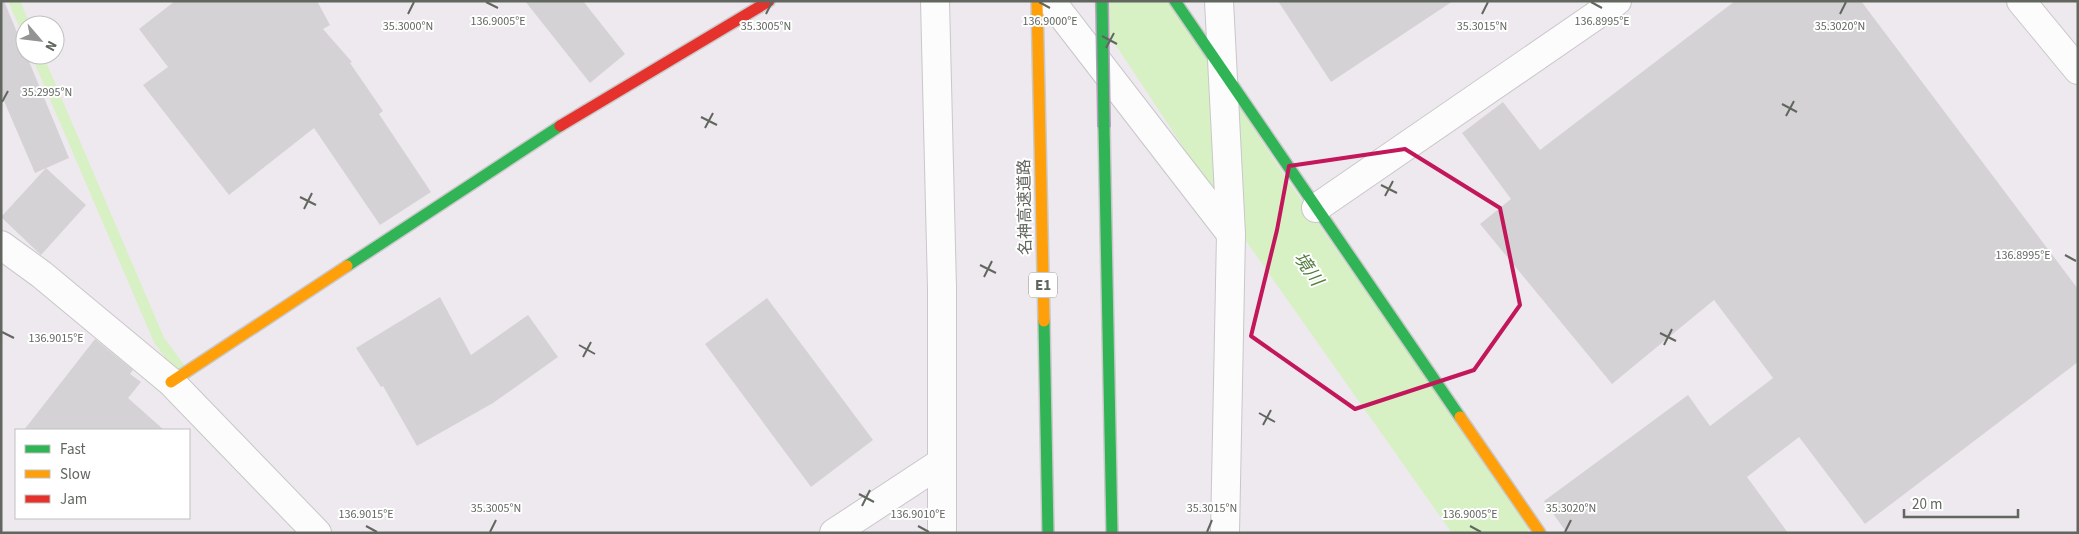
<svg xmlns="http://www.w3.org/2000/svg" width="2079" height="534" font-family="'Source Sans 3','Noto Sans JP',sans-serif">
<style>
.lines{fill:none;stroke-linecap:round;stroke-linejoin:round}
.stream{stroke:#d7f1c4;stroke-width:11}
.river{stroke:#d7f1c4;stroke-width:69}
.building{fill:#d5d2d6}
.street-casing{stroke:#c9c7c9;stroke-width:30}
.fast-casing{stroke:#cac9ca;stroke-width:14}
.slow-casing{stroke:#cac9ca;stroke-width:14}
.jam-casing{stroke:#cac9ca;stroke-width:14}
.street{stroke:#fcfcfc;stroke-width:28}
.fast{stroke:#30b455;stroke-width:11}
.slow{stroke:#ff9f0a;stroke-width:11}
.jam{stroke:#e5322d;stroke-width:11}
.fast-bridge-casing{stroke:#bb9ac1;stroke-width:14;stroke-linecap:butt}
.fast-bridge{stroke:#30b455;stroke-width:11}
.marked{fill:none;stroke:#c2185b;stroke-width:4;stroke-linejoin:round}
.ticks{fill:none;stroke:#61665f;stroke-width:2}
.labels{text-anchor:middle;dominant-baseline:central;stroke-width:4;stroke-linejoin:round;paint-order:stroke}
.shield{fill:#fff;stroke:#90948f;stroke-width:1}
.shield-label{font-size:15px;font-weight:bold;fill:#61665f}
.street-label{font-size:16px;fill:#61665f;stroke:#fff}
.water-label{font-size:18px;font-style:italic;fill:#537c3e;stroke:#fff}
.ticks-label{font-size:12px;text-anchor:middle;fill:#61665f;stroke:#fff;stroke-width:4;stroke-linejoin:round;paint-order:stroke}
</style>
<rect width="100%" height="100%" fill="#eee9ee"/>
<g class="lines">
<!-- stream -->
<g class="stream">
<path d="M14,1L25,26"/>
<path d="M37,55L159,340L184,374"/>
</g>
<!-- river -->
<path class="river" d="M1128,1L1262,204L1494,533"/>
</g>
<!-- building -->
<g class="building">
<path d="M1,1H4L69,158L35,173L1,94Z"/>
<path d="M175,1H317L330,25L323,29L352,62L350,63L383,111L379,114L431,192L380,225L314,128L229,195L143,85L168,67L139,29Z"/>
<path d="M525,1H583L625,54L590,83Z"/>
<path d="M1278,1H1453L1331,82Z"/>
<path d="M1735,1H1861L2078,289V362L1865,524L1799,437L1747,477L1788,533H1567L1544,501L1688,395L1710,426L1773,378L1714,300L1612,384L1480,224L1511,199L1462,133L1503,102L1540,150Z"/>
<path d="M46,168L86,205L41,255L1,217Z"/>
<path d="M440,297L471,355L528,315L558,357L493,403L417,446L383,386L381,387L356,348Z"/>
<path d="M767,298L873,440L811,487L705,344Z"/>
<path d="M95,339L133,370L130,374L141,382L128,398L164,430H24Z"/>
</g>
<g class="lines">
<!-- street casing -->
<g class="street-casing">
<g id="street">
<path d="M935,1L942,288V533"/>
<path d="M1051,1L1231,234"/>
<path d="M1219,1L1231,234L1225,533"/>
<path d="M2021,1L2078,70"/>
<path d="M1316,208L1617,1"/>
<path d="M1,245L41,274L171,382L317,533"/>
<path d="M834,533L942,462"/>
</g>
</g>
<!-- fast casing -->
<g class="fast-casing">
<g id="fast">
<path d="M1175,1L1460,417"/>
<path d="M1104,127L1112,533"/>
<path d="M347,266L560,126"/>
<path d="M1044,321L1048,533"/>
</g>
</g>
<!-- slow casing -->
<g class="slow-casing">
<g id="slow">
<path d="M1037,1L1044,321"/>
<path d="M171,382L347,266"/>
<path d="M1460,417L1540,533"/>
</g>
</g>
<!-- jam casing -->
<g class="jam-casing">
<path id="jam" d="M560,126L769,1"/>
</g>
<!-- street -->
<use href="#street" class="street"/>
<!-- fast -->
<use href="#fast" class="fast"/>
<!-- slow -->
<use href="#slow" class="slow"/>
<!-- jam -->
<use href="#jam" class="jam"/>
<!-- fast-bridge casing -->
<g class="fast-bridge-casing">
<path id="fast-bridge" d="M1102,1L1104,127"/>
</g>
<!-- fast-bridge -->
<use href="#fast-bridge" class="fast-bridge"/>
</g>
<!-- marked area -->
<path class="marked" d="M1405,149L1500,208L1520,305L1474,370L1355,409L1251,336L1277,230L1289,166Z"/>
<!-- ticks -->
<path class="ticks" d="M486,2L498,8M1039,2L1050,8M1591,2L1602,8M408,14L414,2M766,14L772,2M1482,14L1488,2M1840,14L1846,2M1102,36L1117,44M1106,48L1114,33M2,102L8,91M1782,104L1797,112M1786,116L1794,101M701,117L717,125M705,128L713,113M1381,185L1397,193M1385,196L1393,181M300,197L316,205M304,209L312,193M2065,255L2076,261M980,265L996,273M984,277L992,261M2,332L14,338M1660,333L1676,341M579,345L595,354M1664,345L1672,329M583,357L591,342M1259,413L1275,422M1263,425L1271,410M859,494L874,502M862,506L870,490M366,526L377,532M918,526L929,532M1470,526L1481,532M490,532L496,520M1207,532L1212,520M1565,532L1571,520"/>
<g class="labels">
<!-- shield labels -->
<rect class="shield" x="1029" y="272.5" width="28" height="25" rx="4"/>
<g class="shield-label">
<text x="1043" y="285">E1</text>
</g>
<!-- street labels -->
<g class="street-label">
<text transform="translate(1025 207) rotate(-91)">名神高速道路</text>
</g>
<!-- water labels -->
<g class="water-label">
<text transform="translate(1308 269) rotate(55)">境川</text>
</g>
</g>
<g class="ticks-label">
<text x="498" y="25">136.9005°E</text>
<text x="1050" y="25">136.9000°E</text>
<text x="1602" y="25">136.8995°E</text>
<text x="408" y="30">35.3000°N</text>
<text x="766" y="30">35.3005°N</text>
<text x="1482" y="30">35.3015°N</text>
<text x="1840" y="30">35.3020°N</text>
<text x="47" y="96">35.2995°N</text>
<text x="2023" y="259">136.8995°E</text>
<text x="56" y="342">136.9015°E</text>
<text x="496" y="512">35.3005°N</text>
<text x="1212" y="512">35.3015°N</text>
<text x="1571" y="512">35.3020°N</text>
<text x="366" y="518">136.9015°E</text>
<text x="918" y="518">136.9010°E</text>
<text x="1470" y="518">136.9005°E</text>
</g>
<!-- border -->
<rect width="2079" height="534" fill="none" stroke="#61665f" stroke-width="5"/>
<!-- legend -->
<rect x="15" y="429" width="175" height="90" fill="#ffffff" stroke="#c0c2bf"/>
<rect x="25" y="445" width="25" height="8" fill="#30b455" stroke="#c0c2bf"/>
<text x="60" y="454" font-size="15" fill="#61665f">Fast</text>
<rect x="25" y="470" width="25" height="8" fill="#ff9f0a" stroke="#c0c2bf"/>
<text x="60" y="479" font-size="15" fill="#61665f">Slow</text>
<rect x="25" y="495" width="25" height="8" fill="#e5322d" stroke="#c0c2bf"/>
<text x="60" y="504" font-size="15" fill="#61665f">Jam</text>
<!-- north arrow -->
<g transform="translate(40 40) rotate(118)"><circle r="24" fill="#ffffff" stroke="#c0c2bf"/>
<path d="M0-4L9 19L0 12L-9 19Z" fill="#929491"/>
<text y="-8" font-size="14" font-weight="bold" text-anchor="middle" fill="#61665f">N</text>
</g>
<!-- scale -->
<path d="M1904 509v8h114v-8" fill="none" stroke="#61665f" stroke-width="2.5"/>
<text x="1912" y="509" font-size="15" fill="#61665f" stroke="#ffffff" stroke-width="4" paint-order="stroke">20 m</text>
</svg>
